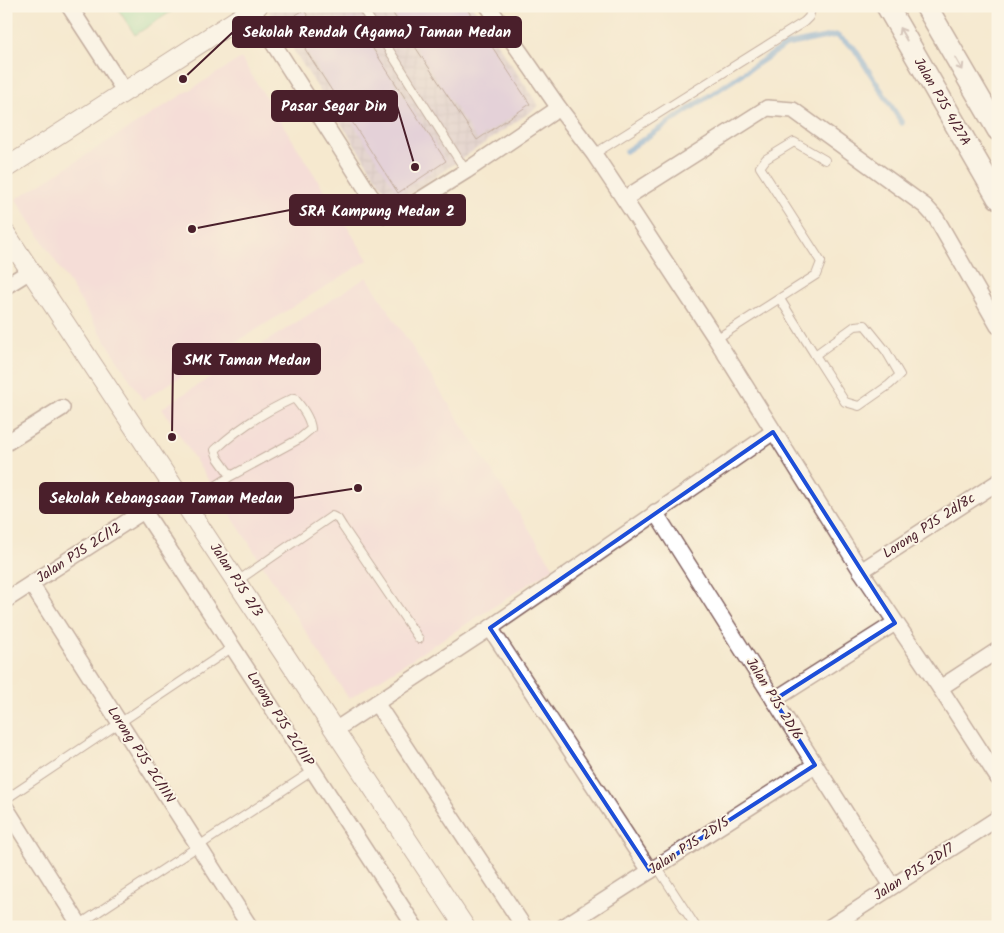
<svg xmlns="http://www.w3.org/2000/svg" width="1004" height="933" font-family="Kalam,sans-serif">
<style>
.built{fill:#f3cfdf}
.industrial{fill:url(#industrial-grid)}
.green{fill:#86db9e;stroke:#687d64}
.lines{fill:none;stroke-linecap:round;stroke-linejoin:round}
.stream{stroke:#679ed5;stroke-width:5.5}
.building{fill:#ceb4e2}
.service-casing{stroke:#866664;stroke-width:10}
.minor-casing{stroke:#866664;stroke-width:18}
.tertiary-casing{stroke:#866664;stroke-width:21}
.secondary-casing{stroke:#866664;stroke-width:24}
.service{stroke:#fff;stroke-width:8}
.minor{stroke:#fff;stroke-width:15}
.tertiary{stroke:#fff;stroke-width:19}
.secondary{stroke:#fff;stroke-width:21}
.oneway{stroke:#ae9aa0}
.marked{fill:none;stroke:#1d4ed8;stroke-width:4;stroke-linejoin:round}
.labels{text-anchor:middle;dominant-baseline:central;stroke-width:4;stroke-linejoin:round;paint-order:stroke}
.street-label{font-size:14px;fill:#4a1f2b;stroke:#fcf5e5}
.leader{fill:none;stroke:#4a1f2b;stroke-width:2}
.callout-dot{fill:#4a1f2b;stroke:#fcf5e5;stroke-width:2}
.callout{fill:#4a1f2b;stroke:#4a1f2b;stroke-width:2}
.callout-label{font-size:15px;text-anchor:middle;font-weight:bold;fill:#fff}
</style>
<defs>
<pattern id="industrial-grid" width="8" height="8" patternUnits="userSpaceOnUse" patternTransform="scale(1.25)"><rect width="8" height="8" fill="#cfbdce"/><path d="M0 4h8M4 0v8" fill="none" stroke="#b3a2b1"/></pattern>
</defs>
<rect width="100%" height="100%" fill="#fcf5e5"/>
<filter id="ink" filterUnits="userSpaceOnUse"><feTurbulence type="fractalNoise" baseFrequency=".02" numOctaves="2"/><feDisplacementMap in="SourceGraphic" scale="10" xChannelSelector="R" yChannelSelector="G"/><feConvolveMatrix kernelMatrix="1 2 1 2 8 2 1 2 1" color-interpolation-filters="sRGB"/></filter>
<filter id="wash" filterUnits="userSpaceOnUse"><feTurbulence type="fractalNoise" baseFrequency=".0096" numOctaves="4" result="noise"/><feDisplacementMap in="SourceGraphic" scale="20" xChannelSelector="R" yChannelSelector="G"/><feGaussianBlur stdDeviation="1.12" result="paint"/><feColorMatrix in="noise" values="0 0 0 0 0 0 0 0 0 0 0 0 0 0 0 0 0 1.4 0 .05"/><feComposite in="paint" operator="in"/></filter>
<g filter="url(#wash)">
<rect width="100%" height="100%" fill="#f5e9cf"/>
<!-- built -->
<g class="built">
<path d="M241,58L368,260L143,400L16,199Z"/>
<path d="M367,277L554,568L349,699L162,408Z"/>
</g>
<!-- industrial -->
<path class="industrial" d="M275,6H472L539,106L394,205L268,11Z"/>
<!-- green -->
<path class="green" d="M116,6H180L135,35Z"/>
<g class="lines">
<!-- stream -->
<path class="stream" d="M626,151L786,45L836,35L854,48L902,123"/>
</g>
<g id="blocks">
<!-- building -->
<g class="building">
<path d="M388,6H465L530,104L477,140Z"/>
<path d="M304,10L322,38L353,18L446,161L398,193L305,49L306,48L289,19Z"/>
</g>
</g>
</g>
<g filter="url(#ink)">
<use href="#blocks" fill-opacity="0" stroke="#866664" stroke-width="1"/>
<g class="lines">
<!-- service casing -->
<g class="service-casing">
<g id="service">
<path d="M361,6L466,171"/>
<path d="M594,154L804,22L809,17L812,6"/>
<path d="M780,299L815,355"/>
<path d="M865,325L886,351L900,375L889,385L859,406L845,402L815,355L855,326Z"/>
<path d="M716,339L816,275L821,262L760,167L766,159L794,142L825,160"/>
<path d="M186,505L231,476L299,439L311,429C310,417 301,406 294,398C266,411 237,429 215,450L218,458L231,476"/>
<path d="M236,582L332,516L338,519L343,527L419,639"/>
<path d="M6,799L233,647"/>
<path d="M657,867L696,927"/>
<path d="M80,924L314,770"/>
</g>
</g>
<!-- minor casing -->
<g class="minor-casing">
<g id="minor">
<path d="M69,6L125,92"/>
<path d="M488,6L559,108L594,154L624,199L716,339L861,571L940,688L998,778"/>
<path d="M252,10L370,195L386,215L402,211L466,171L559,108"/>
<path d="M624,199L767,108L793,110L925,206L936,218L998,326"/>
<path d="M6,286L30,271"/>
<path d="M6,443L62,408"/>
<path d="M144,511L415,927"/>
<path d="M655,512L892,886"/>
<path d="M861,571L998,482"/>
<path d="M31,584L250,927"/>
<path d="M6,600L176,490"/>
<path d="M490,628L650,871"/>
<path d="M940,688L998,650"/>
<path d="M774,700L895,623"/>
<path d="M376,703L524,927"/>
<path d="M335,730L490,628L773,432"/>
<path d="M6,808L81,927"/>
<path d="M563,927L815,765"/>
<path d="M830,927L998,818"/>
</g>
</g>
<!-- tertiary casing -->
<g class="tertiary-casing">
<g id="tertiary">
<path d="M6,168L258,6"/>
<path d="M6,234L465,927"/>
</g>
</g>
<!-- secondary casing -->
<g class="secondary-casing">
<g id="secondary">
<path d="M887,6L998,198"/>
<path d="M926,6L998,130"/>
</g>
</g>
<!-- service -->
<use href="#service" class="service"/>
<!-- minor -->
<use href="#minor" class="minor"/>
<!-- tertiary -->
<use href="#tertiary" class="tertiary"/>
<!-- secondary -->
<use href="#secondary" class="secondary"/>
</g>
<!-- one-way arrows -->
<defs><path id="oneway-shaft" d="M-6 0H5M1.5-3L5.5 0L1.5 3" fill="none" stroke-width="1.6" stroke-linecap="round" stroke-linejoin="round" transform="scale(1.25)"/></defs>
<g class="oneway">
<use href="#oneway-shaft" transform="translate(903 34) rotate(-120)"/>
<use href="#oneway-shaft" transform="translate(959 64) rotate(60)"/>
</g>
</g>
<!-- marked area -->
<path d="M0 0H1004V933H0ZM773,432L895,623L774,700L815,765L650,871L490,628Z" fill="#f5e9cf" fill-opacity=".55" fill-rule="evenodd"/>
<path class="marked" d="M773,432L895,623L774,700L815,765L650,871L490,628Z"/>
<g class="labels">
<!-- street labels -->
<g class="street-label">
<text transform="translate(942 102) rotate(60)">Jalan PJS 4/27A</text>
<text transform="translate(929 526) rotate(-33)">Lorong PJS 2d/8c</text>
<text transform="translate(79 553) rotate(-33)">Jalan PJS 2C/12</text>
<text transform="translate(236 580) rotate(57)">Jalan PJS 2/3</text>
<text transform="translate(774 699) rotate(58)">Jalan PJS 2D/6</text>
<text transform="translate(280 719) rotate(57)">Lorong PJS 2C/11P</text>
<text transform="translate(141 755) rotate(57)">Lorong PJS 2C/11N</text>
<text transform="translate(689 846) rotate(-33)">Jalan PJS 2D/5</text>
<text transform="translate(914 872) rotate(-33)">Jalan PJS 2D/7</text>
</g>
</g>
<!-- callouts -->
<path class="leader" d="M183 79L233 32M415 167L397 106M192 229L290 210M172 437L173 359M358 488L293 498"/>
<g class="callout-dot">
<circle cx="183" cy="79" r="5"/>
<circle cx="415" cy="167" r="5"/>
<circle cx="192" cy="229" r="5"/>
<circle cx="172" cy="437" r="5"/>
<circle cx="358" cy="488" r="5"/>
</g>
<g class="callout">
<rect x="233" y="17" width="288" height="30" rx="5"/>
<rect x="272" y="91" width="125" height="30" rx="5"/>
<rect x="290" y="195" width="175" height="30" rx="5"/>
<rect x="173" y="344" width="147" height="30" rx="5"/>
<rect x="40" y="483" width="253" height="30" rx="5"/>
</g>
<g class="callout-label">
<text x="377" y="37">Sekolah Rendah (Agama) Taman Medan</text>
<text x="334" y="111">Pasar Segar Din</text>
<text x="377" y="216">SRA Kampung Medan 2</text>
<text x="247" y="365">SMK Taman Medan</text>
<text x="166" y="503">Sekolah Kebangsaan Taman Medan</text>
</g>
<!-- margin -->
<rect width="1004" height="933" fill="none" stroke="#fcf5e5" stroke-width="25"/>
</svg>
